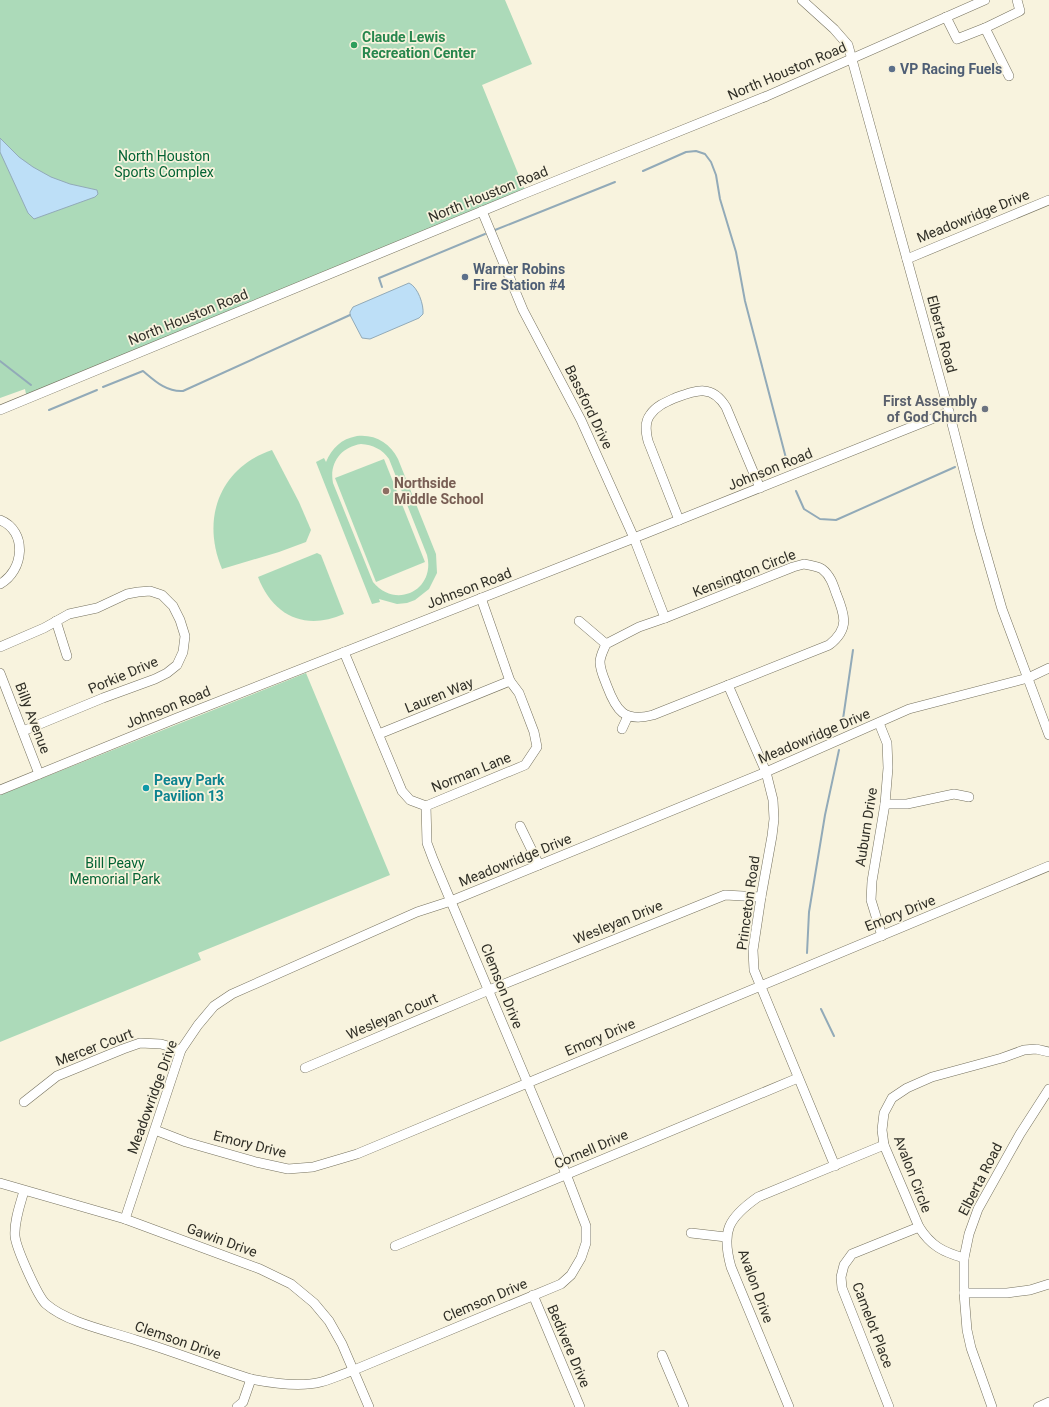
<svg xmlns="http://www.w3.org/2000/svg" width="1049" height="1407" font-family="Roboto,sans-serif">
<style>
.green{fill:#acdab9;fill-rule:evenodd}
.water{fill:#bddff7;stroke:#92aab8}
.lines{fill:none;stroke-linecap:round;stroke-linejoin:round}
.stream{stroke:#92aab8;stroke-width:2}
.minor-casing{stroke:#75715e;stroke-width:10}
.minor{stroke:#fff;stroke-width:9}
.leisure-dot{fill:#2e9e5b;stroke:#f8f3de;stroke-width:1.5}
.service-dot{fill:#5c6f8a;stroke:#f8f3de;stroke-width:1.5}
.worship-dot{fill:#6b7280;stroke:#f8f3de;stroke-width:1.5}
.education-dot{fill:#8d6e63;stroke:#f8f3de;stroke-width:1.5}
.culture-dot{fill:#0f9aa8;stroke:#f8f3de;stroke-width:1.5}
.labels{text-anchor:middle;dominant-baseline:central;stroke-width:3.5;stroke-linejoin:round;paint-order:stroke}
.leisure-label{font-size:14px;font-weight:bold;fill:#27864d;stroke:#f8f3de;text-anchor:start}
.service-label{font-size:14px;font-weight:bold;fill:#4e5e75;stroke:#f8f3de;text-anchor:start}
.street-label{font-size:14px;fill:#2f2e26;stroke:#f8f3de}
.park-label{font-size:14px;fill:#036334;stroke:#f8f3de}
.worship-label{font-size:14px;font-weight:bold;fill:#5b616d;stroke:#f8f3de;text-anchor:end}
.education-label{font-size:14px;font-weight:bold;fill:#785e54;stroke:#f8f3de;text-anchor:start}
.culture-label{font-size:14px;font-weight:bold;fill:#0d838f;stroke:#f8f3de;text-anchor:start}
</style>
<rect width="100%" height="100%" fill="#f8f3de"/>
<!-- green -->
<g class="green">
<path d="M0,0H505L532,64L482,85L526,193L27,399L25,389L0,398Z"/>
<path d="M357,436C375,434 390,443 398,459L436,554L437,573L429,589L415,600L407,603L397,604L379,599L380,602L372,604L316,462L324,458L326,462C332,448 341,439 357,436ZM361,444C373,445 382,449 389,459L427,555C436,590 396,610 373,582L333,483C329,463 341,447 361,444Z"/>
<path d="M272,450L299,502L311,530L306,542L279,552L222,569C201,519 219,468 272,450Z"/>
<path d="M384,459L425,562L376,582L335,478Z"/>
<path d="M317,553L321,555L344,614C305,631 273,616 258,577Z"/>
<path d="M306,673L390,875L198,953L201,960L0,1042V795Z"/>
</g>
<!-- water -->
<g class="water">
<path d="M0,138L19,157L33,167L51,177L70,184L97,190L98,194L95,197L34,219L28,213L0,152Z"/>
<path d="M409,283C418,287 424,305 423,314L419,318L370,339L362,338L350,315V312L353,307Z"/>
</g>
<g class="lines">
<!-- stream -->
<g class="stream">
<path d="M643,171L686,152L696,151L705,154L711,162L716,175L720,199L736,252L745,301L787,462"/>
<path d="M495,230L615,182"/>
<path d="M382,287L379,278L485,234"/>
<path d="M0,361L31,385"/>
<path d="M103,387L143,371C155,381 166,392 183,391L350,315"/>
<path d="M49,410L97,390"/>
<path d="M796,491L804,509L820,519L836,520L955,467"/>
<path d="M842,726L853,650"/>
<path d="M807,953L809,912L825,815L839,750"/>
<path d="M821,1009L834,1036"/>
</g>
<!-- minor casing -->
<g class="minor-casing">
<g id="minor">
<path d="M802,0L834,29L848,45L949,412L979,529L1002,609L1049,735"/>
<path d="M946,17L957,39L985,28L1020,11L1017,0"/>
<path d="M985,28L1009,76"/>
<path d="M482,211L523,310L581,420L634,538L665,618"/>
<path d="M907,259L1049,200"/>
<path d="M0,410L526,193L767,96L985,0"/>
<path d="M0,520C28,531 24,571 0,584"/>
<path d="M679,520L648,441C646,433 644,423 650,415C656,406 666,402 675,398C697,390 712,384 726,407L760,488"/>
<path d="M804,564C810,565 817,566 822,569C830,575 833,584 836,593C845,615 850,629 829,645L653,715C624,723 616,710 607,686C604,678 600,670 600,662C600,656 604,649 606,644L639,627L665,618L793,567Z"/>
<path d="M56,621L67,656"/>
<path d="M579,621L606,644"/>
<path d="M0,647L44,628L69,614L97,608L127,594L138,592L150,591L162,595L173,606L180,620L185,636L183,652L177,665L167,673L155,679L103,698L23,731"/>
<path d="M344,652L402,791L410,800L426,806L525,765L537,747L534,732L526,711L519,693L510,681L481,598"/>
<path d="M0,673L39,774"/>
<path d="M728,685L766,772L773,800L774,819L772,836L761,897L753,950L754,970L835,1166"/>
<path d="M879,723L887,743L888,768L885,804L872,881L871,900L882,936"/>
<path d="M622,729L628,716"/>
<path d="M379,734L510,681"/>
<path d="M0,790L177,718L634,538L949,412"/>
<path d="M885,804H907L954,794L969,797"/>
<path d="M520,826L539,865"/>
<path d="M305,1068L489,990L725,895L761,897"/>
<path d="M24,1102L57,1076L123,1049L140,1043L161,1044L181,1050"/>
<path d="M155,1130L186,1142L256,1162L288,1169L313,1167L357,1154L1049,866"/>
<path d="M0,1183L125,1219L260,1269L291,1284L314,1303L329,1321L342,1344L369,1407"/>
<path d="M24,1191C20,1205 14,1221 15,1236C16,1248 38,1297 46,1304C68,1323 109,1331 136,1340C175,1352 213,1367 251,1379C271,1383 301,1387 321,1382C332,1379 343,1374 354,1370L561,1284L571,1275L581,1258L586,1243V1226L566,1174L433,859L427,843L426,806"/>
<path d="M125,1219L181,1050L198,1025L214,1006L232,994L417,912L451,901L766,772L909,709L1028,678L1049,668"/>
<path d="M691,1233L726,1237"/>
<path d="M395,1246L798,1078"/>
<path d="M964,1258C943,1252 931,1246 919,1227L884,1145L882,1130L884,1113L892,1098L907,1088L932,1077L1002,1058L1024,1050L1036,1049L1049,1052"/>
<path d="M964,1293H1007L1030,1290L1049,1284"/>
<path d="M533,1295L580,1407"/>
<path d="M662,1355L684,1407"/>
<path d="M237,1407L243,1402L251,1379"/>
<path d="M789,1407L731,1267C721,1231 728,1218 758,1197L884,1145"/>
<path d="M889,1407L842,1288L841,1277L844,1265L852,1254L919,1227"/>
<path d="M992,1407L971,1348L967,1330L964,1293V1258L969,1234L978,1209L1020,1134L1049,1089"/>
<path d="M1038,1407L1049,1402"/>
</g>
</g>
<!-- minor -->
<use href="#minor" class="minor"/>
</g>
<!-- markers -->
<circle class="leisure-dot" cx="354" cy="45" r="4"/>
<g class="service-dot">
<circle cx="892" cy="69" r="4"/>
<circle cx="465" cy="277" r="4"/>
</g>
<circle class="worship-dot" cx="985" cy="409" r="4"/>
<circle class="education-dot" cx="386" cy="491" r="4"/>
<circle class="culture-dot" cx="146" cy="788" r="4"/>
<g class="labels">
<!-- leisure labels -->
<g class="leisure-label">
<text x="362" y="37">Claude Lewis<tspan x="362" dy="16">Recreation Center</tspan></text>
</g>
<!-- service labels -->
<g class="service-label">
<text x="900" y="69">VP Racing Fuels</text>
<text x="473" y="269">Warner Robins<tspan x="473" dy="16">Fire Station #4</tspan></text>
</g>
<!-- street labels -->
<g class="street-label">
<text transform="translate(787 71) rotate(-23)">North Houston Road</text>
<text transform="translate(488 194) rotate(-22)">North Houston Road</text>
<text transform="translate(973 216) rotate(-22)">Meadowridge Drive</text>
<text transform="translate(188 317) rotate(-22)">North Houston Road</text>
<text transform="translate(942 334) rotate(75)">Elberta Road</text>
<text transform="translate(589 407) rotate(64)">Bassford Drive</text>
<text transform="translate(770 469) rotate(-22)">Johnson Road</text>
<text transform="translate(744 573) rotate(-21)">Kensington Circle</text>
<text transform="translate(469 588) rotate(-21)">Johnson Road</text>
<text transform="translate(123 675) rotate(-23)">Porkie Drive</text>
<text transform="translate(439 695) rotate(-22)">Lauren Way</text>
<text transform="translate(168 707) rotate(-22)">Johnson Road</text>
<text transform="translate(33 718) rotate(69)">Billy Avenue</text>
<text transform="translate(814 736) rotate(-23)">Meadowridge Drive</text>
<text transform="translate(471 772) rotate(-22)">Norman Lane</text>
<text transform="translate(866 827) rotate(-81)">Auburn Drive</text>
<text transform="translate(515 860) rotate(-22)">Meadowridge Drive</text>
<text transform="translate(748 903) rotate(-82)">Princeton Road</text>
<text transform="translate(900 913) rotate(-22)">Emory Drive</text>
<text transform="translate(618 922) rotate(-22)">Wesleyan Drive</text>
<text transform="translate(502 986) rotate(68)">Clemson Drive</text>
<text transform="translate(392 1016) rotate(-23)">Wesleyan Court</text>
<text transform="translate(600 1037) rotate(-23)">Emory Drive</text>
<text transform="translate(94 1047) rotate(-21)">Mercer Court</text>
<text transform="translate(152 1097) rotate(-70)">Meadowridge Drive</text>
<text transform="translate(250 1144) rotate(14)">Emory Drive</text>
<text transform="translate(591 1149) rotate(-23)">Cornell Drive</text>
<text transform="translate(913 1174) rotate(69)">Avalon Circle</text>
<text transform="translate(980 1179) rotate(-63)">Elberta Road</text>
<text transform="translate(222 1240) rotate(20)">Gawin Drive</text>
<text transform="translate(756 1286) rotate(70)">Avalon Drive</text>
<text transform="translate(485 1300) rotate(-23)">Clemson Drive</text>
<text transform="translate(873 1325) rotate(69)">Camelot Place</text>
<text transform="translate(178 1340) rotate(19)">Clemson Drive</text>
<text transform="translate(569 1346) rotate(67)">Bedivere Drive</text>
</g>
<!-- park labels -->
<g class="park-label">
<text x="164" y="156">North Houston<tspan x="164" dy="16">Sports Complex</tspan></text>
<text x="115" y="863">Bill Peavy<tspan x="115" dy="16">Memorial Park</tspan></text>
</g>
<!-- worship labels -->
<g class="worship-label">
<text x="977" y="401">First Assembly<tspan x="977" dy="16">of God Church</tspan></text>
</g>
<!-- education labels -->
<g class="education-label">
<text x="394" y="483">Northside<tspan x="394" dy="16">Middle School</tspan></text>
</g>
<!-- culture labels -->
<g class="culture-label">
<text x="154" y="780">Peavy Park<tspan x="154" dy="16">Pavilion 13</tspan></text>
</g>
</g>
</svg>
